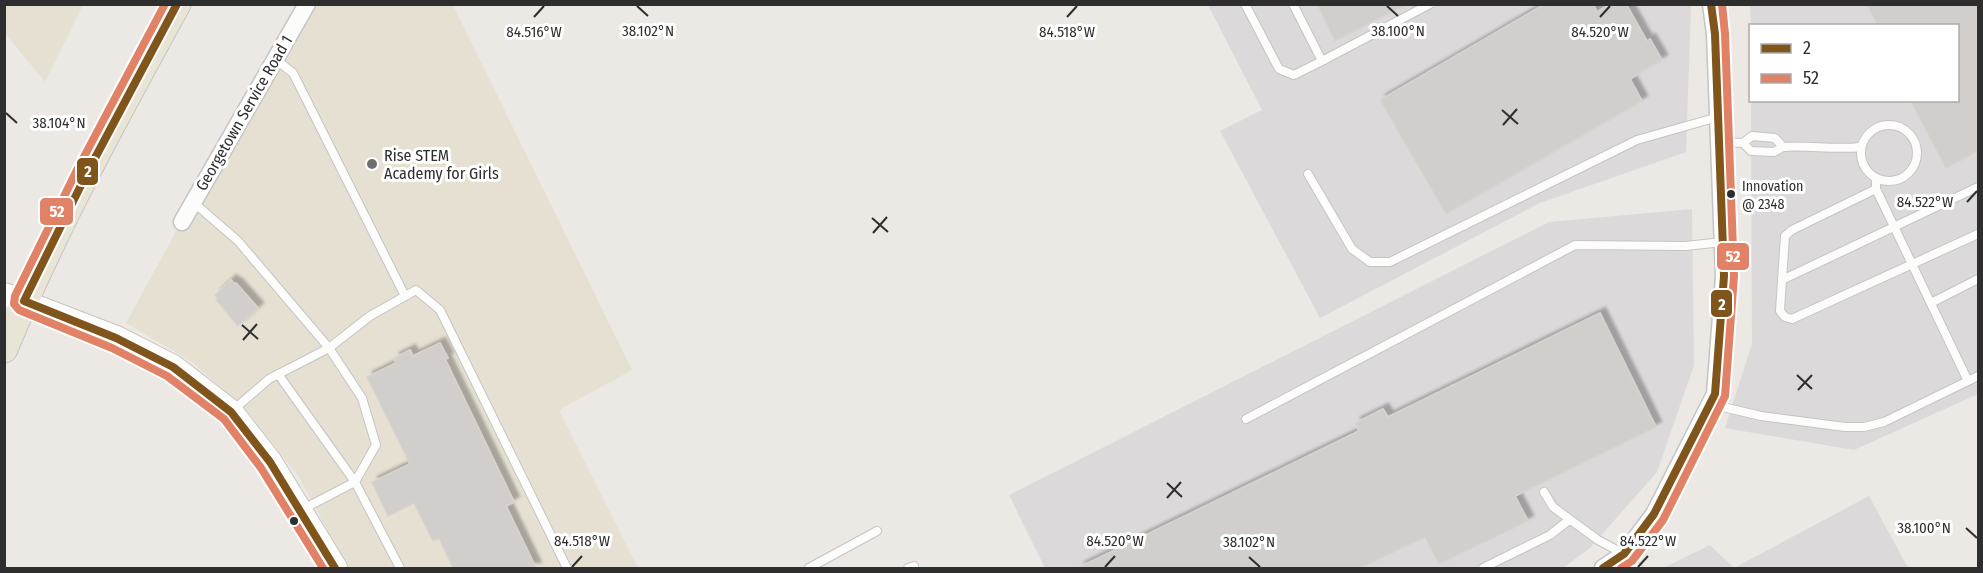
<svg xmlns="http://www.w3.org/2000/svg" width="1983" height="573" font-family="'Fira Sans Condensed',sans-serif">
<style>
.industrial{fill:#dcd9db}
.education{fill:#e6e0d3}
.building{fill:#d1cecb;stroke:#d7d4d0;stroke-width:1.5;filter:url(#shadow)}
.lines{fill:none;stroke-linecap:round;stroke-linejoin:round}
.lane-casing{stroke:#c5c4c5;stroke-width:10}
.street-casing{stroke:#c5c4c5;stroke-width:19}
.secondary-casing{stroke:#c5c4c5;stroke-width:26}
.primary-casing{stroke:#c6c5c4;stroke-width:29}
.lane{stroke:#fcfcfb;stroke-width:8}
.street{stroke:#fcfcfb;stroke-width:16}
.secondary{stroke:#fcfcfb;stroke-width:24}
.primary{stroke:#e8e4d6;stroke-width:27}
.bus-1-casing{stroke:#fff;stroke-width:12}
.bus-2-casing{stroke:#fff;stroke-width:12}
.bus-1{stroke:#80551b;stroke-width:8}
.bus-2{stroke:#e18267;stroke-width:8}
.ticks{fill:none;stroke:#2e2e2e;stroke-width:2}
.poi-dot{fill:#706f6e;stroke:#fff;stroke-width:2}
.bus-dot{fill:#2e2e2e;stroke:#fff;stroke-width:2}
.labels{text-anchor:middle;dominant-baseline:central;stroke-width:6;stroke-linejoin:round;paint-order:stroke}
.bus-label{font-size:14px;fill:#2e2e2e;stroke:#fff;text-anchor:start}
.street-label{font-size:16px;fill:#2e2e2e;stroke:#fff}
.poi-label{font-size:16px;fill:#2e2e2e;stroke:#fff;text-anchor:start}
.ticks-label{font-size:15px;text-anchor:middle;fill:#2e2e2e;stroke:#fff;stroke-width:6;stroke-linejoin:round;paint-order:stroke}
.line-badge{stroke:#fff;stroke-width:2}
.badge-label{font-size:16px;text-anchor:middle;font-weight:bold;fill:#fff}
</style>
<defs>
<filter id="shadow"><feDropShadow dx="5.5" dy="-5.5" stdDeviation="1.5" flood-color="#0004"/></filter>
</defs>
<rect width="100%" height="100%" fill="#ece8e4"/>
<!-- industrial -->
<g class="industrial">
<path d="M1208,5H1691L1686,152L1540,203L1320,318L1220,131L1262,110Z"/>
<path d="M1750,5H1978V394L1854,450L1725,428L1752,344L1751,101L1958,100V26L1751,25Z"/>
<path d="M1692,209L1694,365L1657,472L1590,548L1563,568H1045L1009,495L1549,222Z"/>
<path d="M1869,496L1908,568H1663L1710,545L1734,568Z"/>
</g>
<!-- education -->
<g class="education">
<path d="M4,5H83L45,82L5,33Z"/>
<path d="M300,5H453L632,370L559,410L638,568H348L299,477L249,413L192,362L126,323Z"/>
</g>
<!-- building -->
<g class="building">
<path d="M1317,4H1407L1335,41Z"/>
<path d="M1545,4H1593L1597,12L1610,4H1626L1647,41L1650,39L1662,60L1630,79L1642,101L1446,214L1380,100Z"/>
<path d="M1867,4H1978V151L1946,168L1910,100H1958V26H1878Z"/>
<path d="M231,280L235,284L236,283L258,308L238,326L216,300L218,299L215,295Z"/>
<path d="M1600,313L1656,427L1515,496L1528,521L1439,564L1425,537L1360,568H1078L1359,431L1355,423L1383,409L1388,417Z"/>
<path d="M440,343L448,358L445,359L514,502L506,506L536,568H453L439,538L433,541L414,503L388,516L372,482L410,464L367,377L396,363L394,358L410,350L413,356Z"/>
</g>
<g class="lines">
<!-- lane casing -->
<g class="lane-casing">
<g id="lane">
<path d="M1245,4L1279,69L1294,75L1322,61"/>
<path d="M1293,4L1322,61L1430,4"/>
<path d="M275,59L293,73L405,296"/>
<circle cx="1889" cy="153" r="28"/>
<path d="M1719,142L1743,143L1752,136L1775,138L1783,147L1774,152L1751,151L1743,143"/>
<path d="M1783,147C1809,145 1835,150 1861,147"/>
<path d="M1308,174L1352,249L1370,262H1390L1637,140L1718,117"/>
<path d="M1876,178V189L1968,381L1978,376"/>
<path d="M1978,187L1782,280L1780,311L1785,317L1792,319L1978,234"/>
<path d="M193,202L238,241L329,348L370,316L416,290L440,310L567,568"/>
<path d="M1782,280L1785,236L1792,230L1876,189"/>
<path d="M1931,303L1978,279"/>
<path d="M278,374L355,482L400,568"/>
<path d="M1710,404L1761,416L1845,427H1864L1884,422L1968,381"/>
<path d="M232,411L269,379L329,348L362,398L376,445L355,482L303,509"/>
<path d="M1246,419L1575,245L1685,246L1723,242"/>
<path d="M1544,492L1553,507L1598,540L1624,554L1638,568"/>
<path d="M809,568L877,531"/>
<path d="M908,568L914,566"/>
<path d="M1483,568L1550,535L1569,520"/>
</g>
</g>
<!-- street casing -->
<g class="street-casing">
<g id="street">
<path d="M182,222L307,4"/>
<path d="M1603,568L1624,554L1654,514L1715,394L1724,276L1715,34L1711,4"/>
</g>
</g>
<!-- secondary casing -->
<g class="secondary-casing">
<path id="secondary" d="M4,295L116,338L173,367L231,412L270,462L335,568"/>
</g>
<!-- primary casing -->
<g class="primary-casing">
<path id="primary" d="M4,349C53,230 115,117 177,4"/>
</g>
<!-- lane -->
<use href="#lane" class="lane"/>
<!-- street -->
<use href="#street" class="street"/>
<!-- secondary -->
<use href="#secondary" class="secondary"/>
<!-- primary -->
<use href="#primary" class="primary"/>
<!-- bus-1 casing -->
<g class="bus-1-casing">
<g id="bus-1">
<path d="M177,4L87,173L24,301L116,338L173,367L231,412L270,462L335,568"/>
<path d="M1603,568L1624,554L1654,514L1715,394L1724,276L1715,34L1711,4"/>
</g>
</g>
<!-- bus-2 casing -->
<g class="bus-2-casing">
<g id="bus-2">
<path d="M165,4L78,168L15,296L14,304L19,310L112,348L167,376L224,419L261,468L323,568"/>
<path d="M1621,568L1632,561L1663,520L1725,396L1734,276L1725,34L1722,4"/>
</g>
</g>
<!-- bus-1 -->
<use href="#bus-1" class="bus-1"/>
<!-- bus-2 -->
<use href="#bus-2" class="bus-2"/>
</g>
<!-- ticks -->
<path class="ticks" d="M637,6L648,16M1387,6L1398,16M534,17L544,6M1067,17L1077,6M1600,17L1610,6M1502,110L1518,124M6,113L17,123M1503,125L1517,109M1967,202L1977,191M872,218L888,232M873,233L887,217M242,325L258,339M243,340L257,324M1797,375L1812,389M1798,390L1812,375M1167,483L1182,497M1167,498L1181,482M1966,528L1977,538M1249,557L1260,567M572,567L582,556M1105,567L1115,556M1638,567L1648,556"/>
<!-- markers -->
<circle class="poi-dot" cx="372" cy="164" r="6"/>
<g class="bus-dot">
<circle cx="1731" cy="194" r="5"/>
<circle cx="294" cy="521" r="5"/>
</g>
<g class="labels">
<!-- bus labels -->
<g class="bus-label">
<text x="1742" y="186">Innovation<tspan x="1742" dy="18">@ 2348</tspan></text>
</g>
<!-- street labels -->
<g class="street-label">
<text transform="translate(244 113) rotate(-60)">Georgetown Service Road 1</text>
</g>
<!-- poi labels -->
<g class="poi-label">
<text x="384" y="155">Rise STEM<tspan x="384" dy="18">Academy for Girls</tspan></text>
</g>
</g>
<g class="ticks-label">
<text x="648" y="36">38.102°N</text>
<text x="1398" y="36">38.100°N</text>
<text x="534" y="37">84.516°W</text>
<text x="1067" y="37">84.518°W</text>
<text x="1600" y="37">84.520°W</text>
<text x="59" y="128">38.104°N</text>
<text x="1925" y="207">84.522°W</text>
<text x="1924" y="533">38.100°N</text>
<text x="582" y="546">84.518°W</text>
<text x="1115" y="546">84.520°W</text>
<text x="1648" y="546">84.522°W</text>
<text x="1249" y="547">38.102°N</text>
</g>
<g class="line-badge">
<rect x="76" y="157" width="23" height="29" rx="6" fill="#80551b"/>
<rect x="39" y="197" width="35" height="29" rx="6" fill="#e18267"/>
<rect x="1716" y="242" width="34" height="29" rx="6" fill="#e18267"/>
<rect x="1710" y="289" width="23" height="29" rx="6" fill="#80551b"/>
</g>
<g class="badge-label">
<text x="88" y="177">2</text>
<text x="57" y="217">52</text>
<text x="1733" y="262">52</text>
<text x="1722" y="310">2</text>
</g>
<!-- border -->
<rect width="1983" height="573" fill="none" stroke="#2e2e2e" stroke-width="12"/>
<!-- legend -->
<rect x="1749" y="24" width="210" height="78" fill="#ffffff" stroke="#ababab" stroke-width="1.5"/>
<rect x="1761" y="44" width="30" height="9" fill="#80551b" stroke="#ababab" stroke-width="1.5"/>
<text x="1803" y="54" font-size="18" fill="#2e2e2e">2</text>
<rect x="1761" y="74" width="30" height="9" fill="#e18267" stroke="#ababab" stroke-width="1.5"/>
<text x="1803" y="84" font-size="18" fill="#2e2e2e">52</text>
</svg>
